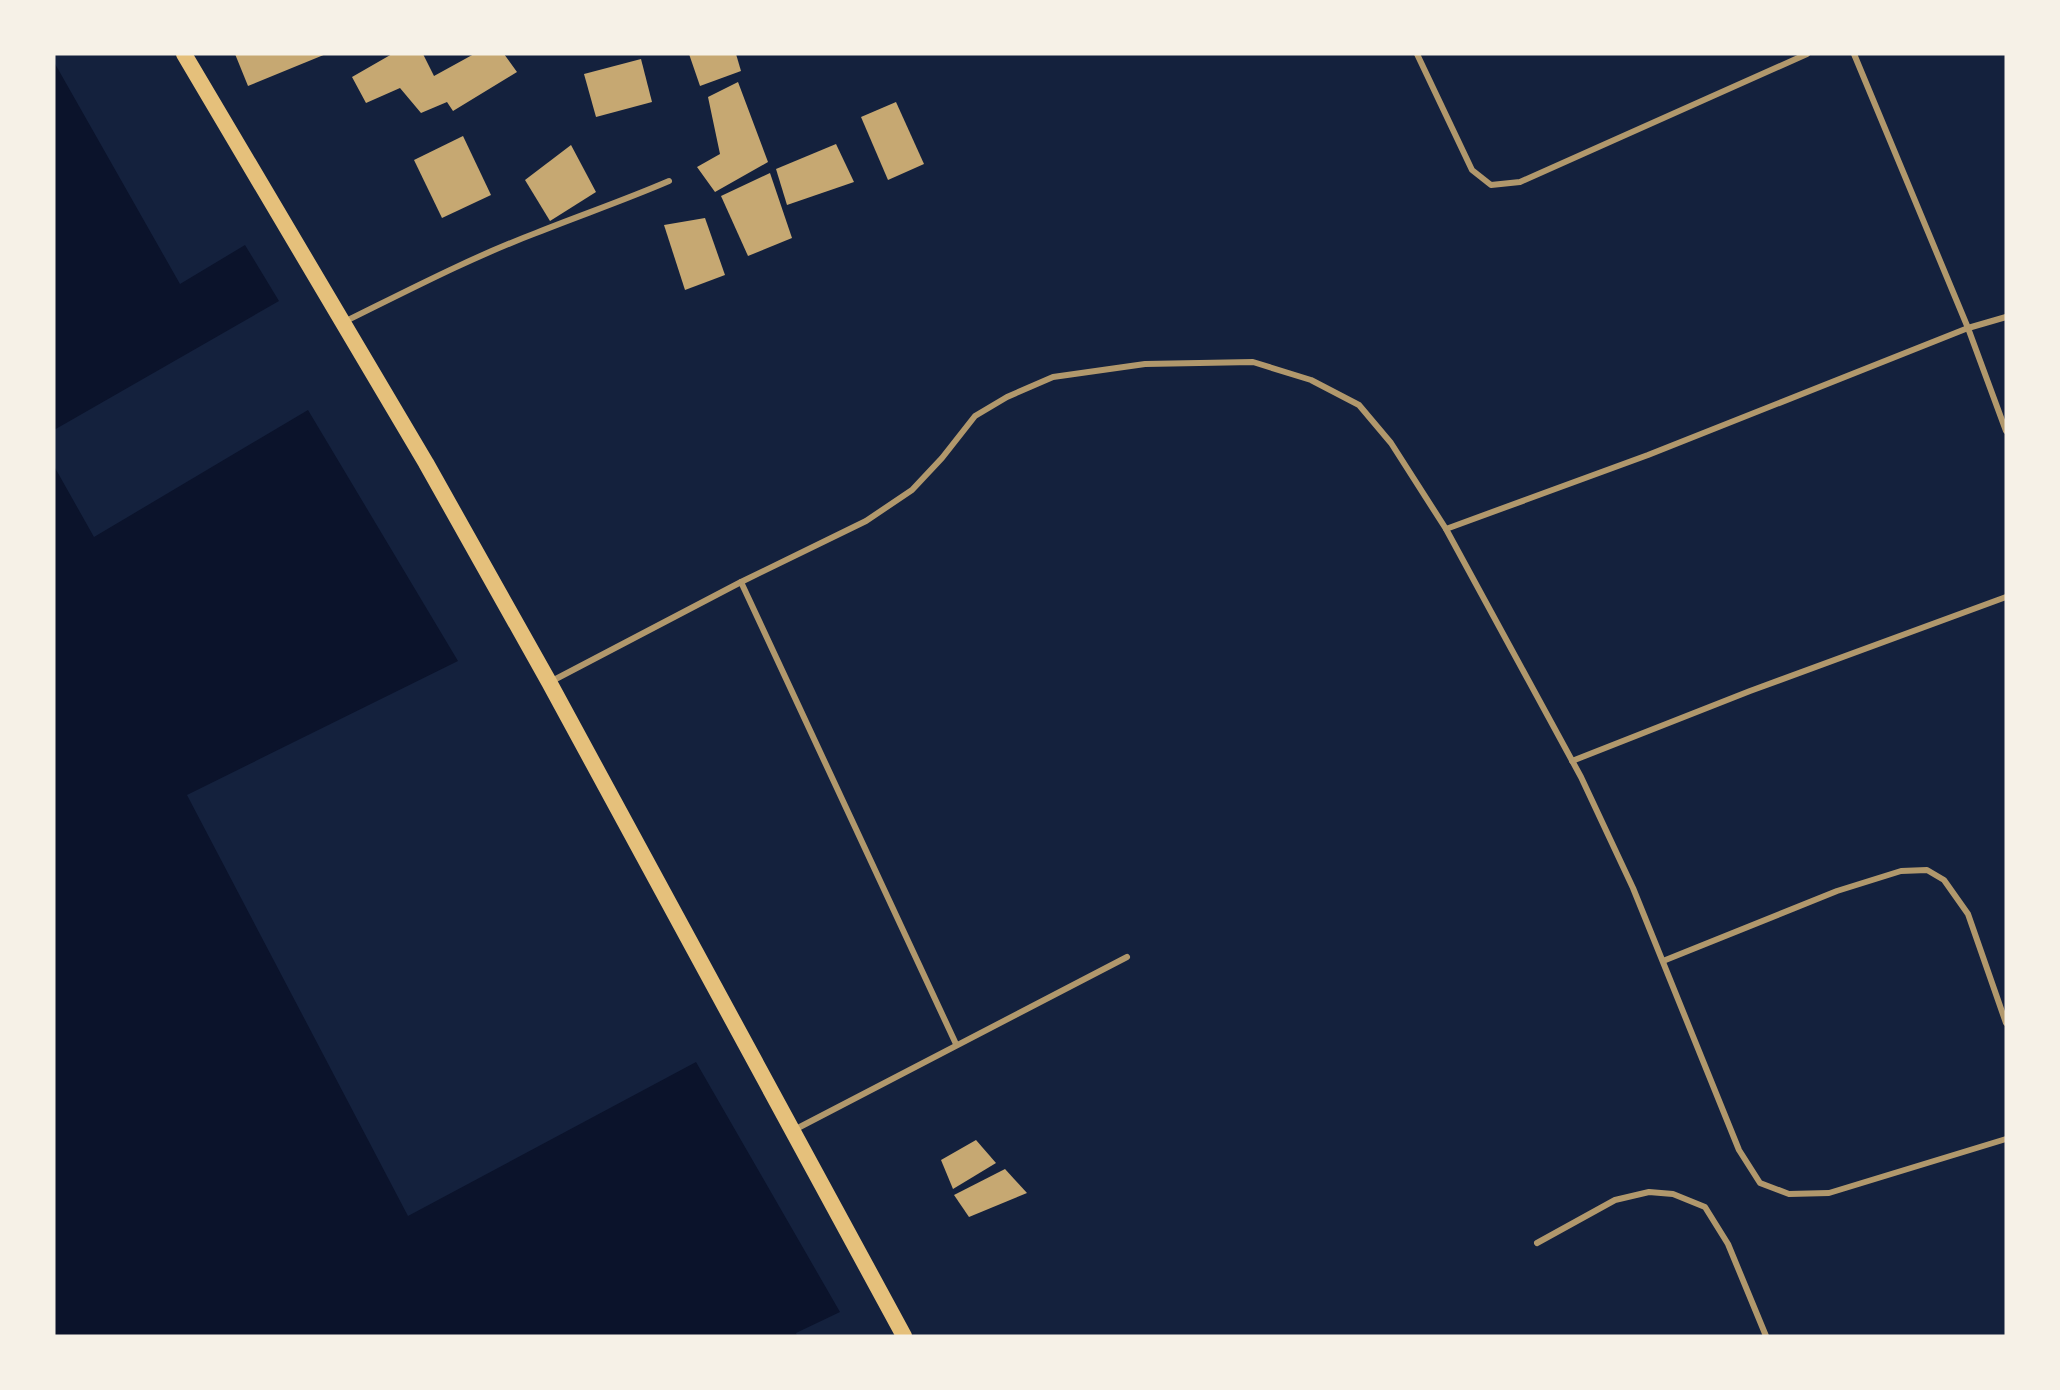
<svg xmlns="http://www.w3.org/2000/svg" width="2060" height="1390" font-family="'PT Sans',sans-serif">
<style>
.water{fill:#0b132b}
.building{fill:#c6a872}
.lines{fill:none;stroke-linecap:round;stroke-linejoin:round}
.minor{stroke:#b1986c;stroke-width:6}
.trunk{stroke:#e5c07b;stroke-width:16}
</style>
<rect width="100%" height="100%" fill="#14213d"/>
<!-- water -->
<g class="water">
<path d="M54,62L180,284L245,245L279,301L54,430Z"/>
<path d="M308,410L458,661L187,795L408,1216L696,1062L840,1312L796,1333L797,1336H54V466L94,537Z"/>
</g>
<!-- building -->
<g class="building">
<path d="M235,54H326L248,86Z"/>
<path d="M392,54H423L434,76L474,54H504L517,72L453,111L447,102L421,113L400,88L366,103L352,77Z"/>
<path d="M689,54H736L741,71L700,86Z"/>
<path d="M641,59L652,102L596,117L584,74Z"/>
<path d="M738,82L768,162L715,192L697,167L720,154L708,97Z"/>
<path d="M896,102L924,164L888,180L861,117Z"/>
<path d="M463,136L491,195L442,218L414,160Z"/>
<path d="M836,144L854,182L787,205L776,169Z"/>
<path d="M571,145L596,192L550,221L525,180Z"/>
<path d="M770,173L792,238L748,256L721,196Z"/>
<path d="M705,218L725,275L685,290L664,225Z"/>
<path d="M976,1140L996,1163L953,1189L941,1160Z"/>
<path d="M1005,1169L1027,1193L969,1217L954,1195Z"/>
</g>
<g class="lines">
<!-- minor -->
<g class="minor">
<path d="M1417,54L1472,170L1491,185L1520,182L1807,54"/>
<path d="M2006,317L1968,328L2006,431"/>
<path d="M344,322C407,291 470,258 536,233C581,215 625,200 669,181"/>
<path d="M1446,529L1648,455L1968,328L1854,54"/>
<path d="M741,582L956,1044"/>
<path d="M550,682L741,582L866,521L912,490L942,458L975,416L1007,397L1053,377L1145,364L1253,362L1311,380L1359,405L1391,443L1446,529L1581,777L1633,888L1739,1150L1760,1183L1789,1194L1829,1193L2006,1139"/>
<path d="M1572,761L1750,691L2006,597"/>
<path d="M1663,961L1837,891L1901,871L1927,870L1944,880L1968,914L2006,1023"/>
<path d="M794,1130L1127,957"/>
<path d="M1537,1243L1615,1200L1649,1192L1673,1194L1705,1207L1728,1244L1766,1336"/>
</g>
<!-- trunk -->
<path class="trunk" d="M184,54L426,463L549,682L904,1336"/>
</g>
<!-- border -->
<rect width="2060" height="1390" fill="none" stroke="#f6f1e7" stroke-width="111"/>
</svg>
